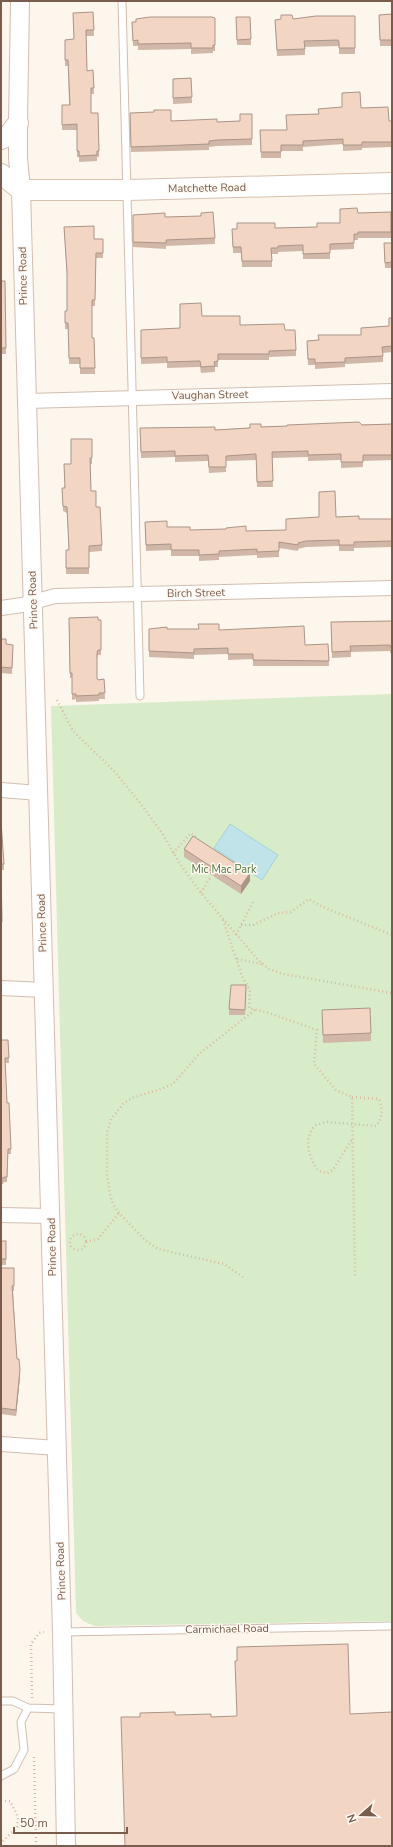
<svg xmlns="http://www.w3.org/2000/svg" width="393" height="1847" font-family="'Nunito Sans',sans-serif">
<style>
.green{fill:#d8ecc9}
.water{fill:#bfe3e8;stroke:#a5d3da}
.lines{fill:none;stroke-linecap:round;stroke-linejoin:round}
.service-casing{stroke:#d1beb0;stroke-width:9}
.minor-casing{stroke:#d1beb0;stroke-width:16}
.tertiary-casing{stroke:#d1beb0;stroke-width:20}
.secondary-casing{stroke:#d6c0b0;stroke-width:22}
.path{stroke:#d9b8a5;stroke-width:2.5;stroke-dasharray:1 3;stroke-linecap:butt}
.service{stroke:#fff;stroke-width:7}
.minor{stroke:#fff;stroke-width:14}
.tertiary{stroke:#fff;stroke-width:18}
.secondary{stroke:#fff;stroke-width:20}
.wall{fill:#d1b7a8}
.shaded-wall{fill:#aa9588}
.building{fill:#f3d5c3;stroke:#aa9588}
.labels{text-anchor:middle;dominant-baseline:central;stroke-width:3;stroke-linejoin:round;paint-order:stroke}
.street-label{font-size:11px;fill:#7a5c4d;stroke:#fffaf3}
.park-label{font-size:11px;fill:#537a41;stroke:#fffaf3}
</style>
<rect width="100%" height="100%" fill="#fdf6ec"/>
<!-- green -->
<path class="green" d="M392,694V1621L94,1626L83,1621L76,1613L51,706Z"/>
<!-- water -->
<path class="water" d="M230,824L278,855L262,880L214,848Z"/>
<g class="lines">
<!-- service casing -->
<g class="service-casing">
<g id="service">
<path d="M122,1L140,696"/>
<path d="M63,1632L392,1626"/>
<path d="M1,1701H13L28,1708L63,1709"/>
<path d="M1,1776L14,1769L24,1750L21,1722L28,1708"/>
</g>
</g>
<!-- minor casing -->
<g class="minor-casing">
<g id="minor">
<path d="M27,401L392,391"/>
<path d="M1,608L22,605L55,596L392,588"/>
<path d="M1,790L39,793"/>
<path d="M1,988L44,990"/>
<path d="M1,1215L51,1216"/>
<path d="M1,1444L57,1448"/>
</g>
</g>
<!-- tertiary casing -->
<g class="tertiary-casing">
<path id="tertiary" d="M20,1L18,123V158L21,190L62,1632L66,1846"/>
</g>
<!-- secondary casing -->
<g class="secondary-casing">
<g id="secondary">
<path d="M1,139L9,135L18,123"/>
<path d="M1,174L21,190H128L392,183"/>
</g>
</g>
<!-- path -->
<g class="path">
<path d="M57,700L73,731L114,771L141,804L162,833L180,864L201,893L259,961L269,969L283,974L392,993"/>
<path d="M173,853L191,833L196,837"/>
<path d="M201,893L210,878"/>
<path d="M223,920L242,976L250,990L249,1008L266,1012L317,1030L314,1064L336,1090L352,1097L355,1276"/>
<path d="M241,925H253L278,913L291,912L309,899L323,907L392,935"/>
<path d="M236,935L254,900"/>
<path d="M237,959L262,964"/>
<path d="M352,1097L379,1099C383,1110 383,1117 376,1126L327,1122L316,1125C303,1136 308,1159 319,1171L327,1173L333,1170L352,1139"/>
<circle cx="78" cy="1242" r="8"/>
<path d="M86,1242L98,1239L119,1213"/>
<path d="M243,1277L224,1264L158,1249L145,1240L119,1213L113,1204L110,1194L107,1175V1133L111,1119L124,1103L132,1098L161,1089L173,1084L199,1054L256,1009"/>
<path d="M32,1698L31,1644L39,1633L44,1632"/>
<path d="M34,1757L36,1846"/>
<path d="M1,1801H10L18,1817L17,1827L1,1843"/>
</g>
<!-- service -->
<use href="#service" class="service"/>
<!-- minor -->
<use href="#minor" class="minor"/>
<!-- tertiary -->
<use href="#tertiary" class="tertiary"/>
<!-- secondary -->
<use href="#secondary" class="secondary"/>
</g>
<!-- wall -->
<g class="wall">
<path d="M93,12L94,36H86L87,71L93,70L94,94H91V113H98L99,157H97V161L79,162V157H77V130H62V105H69L68,66H65V40L74,39Z"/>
<path d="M392,14V46H380L379,15Z"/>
<path d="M355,16V54H339V47L338,46L305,47V55L277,56L275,20Z"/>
<path d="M236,17H250L251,45H237Z"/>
<path d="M215,18V51H213V53L191,54V49L138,50V46H133L132,22Z"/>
<path d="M191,78L192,103L173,104V79Z"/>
<path d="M361,108L389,121H392V147L362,148V150L343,151V144L303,147V151H281V158H261L260,130H287Z"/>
<path d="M130,113L171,121L217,122L240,121L252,114V145L217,146L209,147V150L131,152Z"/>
<path d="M391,212V238H358V240H354V249L330,250V259H303V251L278,252V254H272V267H242L241,253H233L232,229L317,227L340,223L358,213Z"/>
<path d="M133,215L165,217L215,238V244L166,246V249L133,247Z"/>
<path d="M64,227L94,239L103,253V258H96L95,306H92V338H94L95,374H80V364H69L68,329H65V311H67V278Z"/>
<path d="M384,243H392V268H385Z"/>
<path d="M1,281H5L6,354H1Z"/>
<path d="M202,316L240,325L285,330L296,350V356L269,357V360H218V367H215V372L201,373L200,367H198L167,368V363L141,364V330L180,328Z"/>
<path d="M392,318V352L383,353V362L345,364V367L315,369V365H308L307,341L318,340L361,335V328L389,326Z"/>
<path d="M392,424V460L363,461V467L341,468V460L308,461V457L272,458L273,487H257L256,460L226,461V472L209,473L208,461L175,462V457L141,458L140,428L215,430L261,427Z"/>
<path d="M92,439V464H90L91,491L96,507L102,545V551L89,552V574H66V550H69L67,513L63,511L62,488H64L71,464Z"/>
<path d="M336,517L359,519H392V547L354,548V551H339V546L306,547L298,549V551L279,548V557L257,558V555L219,557V560L199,561V556H171V550L146,551L145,522L167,527L190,530L246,531L286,530Z"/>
<path d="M69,618L101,620V655H98L97,659V678L98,680L104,679L105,699H99V701L76,702V699L72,700V678H70Z"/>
<path d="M392,621V653H390V651L351,652V657L332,658L331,622Z"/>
<path d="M149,629L219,630L305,645L328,644L329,666H253V659L228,660V654L194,655V659L149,657Z"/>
<path d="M1,639L13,651L12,674L1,673Z"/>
<path d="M1,821L4,864V870H1L2,928H1Z"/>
<path d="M184,849L250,881L241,894L184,857Z"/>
<path d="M246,991L245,1015H229V1009Z"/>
<path d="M322,1010L371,1033V1041L323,1043Z"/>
<path d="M1,1040H8L9,1063H5L7,1103L11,1149V1154H8L7,1182H4L3,1184H1Z"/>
<rect x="1" y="1241" width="5" height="24"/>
<path d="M1,1268H14V1291H13L17,1359L20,1376L16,1416L1,1414Z"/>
</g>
<!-- shaded-wall -->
<g class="shaded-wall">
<path d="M250,873V881L241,894V886Z"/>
<path d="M20,1370V1376L16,1416V1410Z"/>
</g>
<!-- building -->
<g class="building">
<path d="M93,12L94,30H86L87,71L93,70L94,88H91V113H98L99,151H97V155L79,156V151H77V124L62,125V105H70L68,60H65V40L74,39L73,13Z"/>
<path d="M392,14V40H380L379,15Z"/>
<path d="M281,15H292L293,19L316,16H355V48H339V42L338,40L304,41L305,49L277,50L275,20L281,19Z"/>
<path d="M150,17H212L215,18V45H213V48H191V43L138,44V40L133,41L132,22H136V19Z"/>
<path d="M236,17H250L251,39L237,40Z"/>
<path d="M191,78L192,97L173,98V79Z"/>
<path d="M360,92L361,108L388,107L389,121H392V142H362V145H343V139L303,141V145H281V152H261L260,130H287L286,115L319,114L318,109L342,107V93Z"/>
<path d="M154,110H171V121L217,119V122L240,121V114H252V139L217,140L209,141V144L131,147L130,113L154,112Z"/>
<path d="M357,208L358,213L391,212V232H358V234H354V243L330,244V253L303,254V245L278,246V248H271L272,261H242L241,247H233L232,229H237V223H275V228L317,227V223H340V209Z"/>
<path d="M213,212L215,238L166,240V243L133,242V215L165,213V217L201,216V213Z"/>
<path d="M94,226V239H103V253H96L95,300H92V338H94L95,368H80V358H69L68,323H65V311H67V272L64,227Z"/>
<path d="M384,243H392V262L385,263Z"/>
<path d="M1,281H5L6,348H1Z"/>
<path d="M201,303L202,316H240V325L284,324L285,330H295L296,350L269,351V354H218V361L214,362L215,366L201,367L200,361H198L167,362V357L141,358V330L180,328V304Z"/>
<path d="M389,318H392V346L382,347L383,356L345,358V362L315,363V359H308L307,341L319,340L318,335H361V328L389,326Z"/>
<path d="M359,422L362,425L392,424V455H363V462H341V454L308,455V451L272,452L273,481L257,482L256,454L226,456V467H209L208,455L175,456V451L141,452L140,428L215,427V430L250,428V424H261V427L287,426V425Z"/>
<path d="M71,439H92V458H90L91,491H96V507H100L102,545L89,546V568H66V550H69L67,507L63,506L62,488H65L64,464H71Z"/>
<path d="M335,491L336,517L359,516V519H392V541L354,542V545H339V540L306,541L298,543V545L279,542V551L257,552V549L219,551V554L199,555V550H171V544L146,545L145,522L167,521V527H190V530L226,529V528L246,526V531L286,530V519L319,517V492Z"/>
<path d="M98,617V620H101V650H98L97,653V678L98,680L104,679L105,693H99V695L76,696V694H72V673H70L69,618Z"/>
<path d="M392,621V647H390V645L350,646L351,651L332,652L331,622Z"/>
<path d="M198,624H219V630L304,626L305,645L328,644L329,661L253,660V654H228V648L194,649V653L149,651V629L167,627V629H199Z"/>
<path d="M1,639H6V644L13,645L12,668L1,667Z"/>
<path d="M1,821L4,864H1L2,922H1Z"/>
<path d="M193,836L250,873L241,886L184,849Z"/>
<path d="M231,985H246L245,1010L229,1009Z"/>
<path d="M370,1008L371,1033L323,1035L322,1010Z"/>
<path d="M1,1040H8L9,1058H5L7,1103H9L11,1149H8L7,1177H4L3,1178H1Z"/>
<rect x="1" y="1241" width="5" height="18"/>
<path d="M1,1268H14V1286H12L17,1359H19L20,1370L16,1410L1,1408Z"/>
<path d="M348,1644L350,1714L392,1712V1846H125L121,1717H140V1713L175,1712V1715L211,1714V1717L237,1716L235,1661H237V1647Z"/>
</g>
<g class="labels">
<!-- street labels -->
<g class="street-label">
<text transform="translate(207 188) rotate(-1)">Matchette Road</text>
<text transform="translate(23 276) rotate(-91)">Prince Road</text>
<text transform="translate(210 395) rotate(-1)">Vaughan Street</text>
<text transform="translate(196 593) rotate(-1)">Birch Street</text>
<text transform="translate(33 600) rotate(-92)">Prince Road</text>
<text transform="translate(42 923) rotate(-92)">Prince Road</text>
<text transform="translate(52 1247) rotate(-91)">Prince Road</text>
<text transform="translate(61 1571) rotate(-92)">Prince Road</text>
<text transform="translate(227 1629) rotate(-1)">Carmichael Road</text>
</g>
<!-- park labels -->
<g class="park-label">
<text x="224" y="869">Mic Mac Park</text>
</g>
</g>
<!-- border -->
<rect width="393" height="1847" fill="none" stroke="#7a5c4d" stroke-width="4"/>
<!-- north arrow -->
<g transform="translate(361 1815) rotate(250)" stroke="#fffaf3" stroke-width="3" paint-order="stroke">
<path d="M0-3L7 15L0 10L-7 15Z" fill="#7a5c4d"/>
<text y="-6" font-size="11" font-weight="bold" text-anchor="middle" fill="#7a5c4d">N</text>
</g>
<!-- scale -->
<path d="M14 1827v6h113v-6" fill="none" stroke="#7a5c4d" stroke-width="2"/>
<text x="20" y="1827" font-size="12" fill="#7a5c4d" stroke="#fffaf3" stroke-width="3" paint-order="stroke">50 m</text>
</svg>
